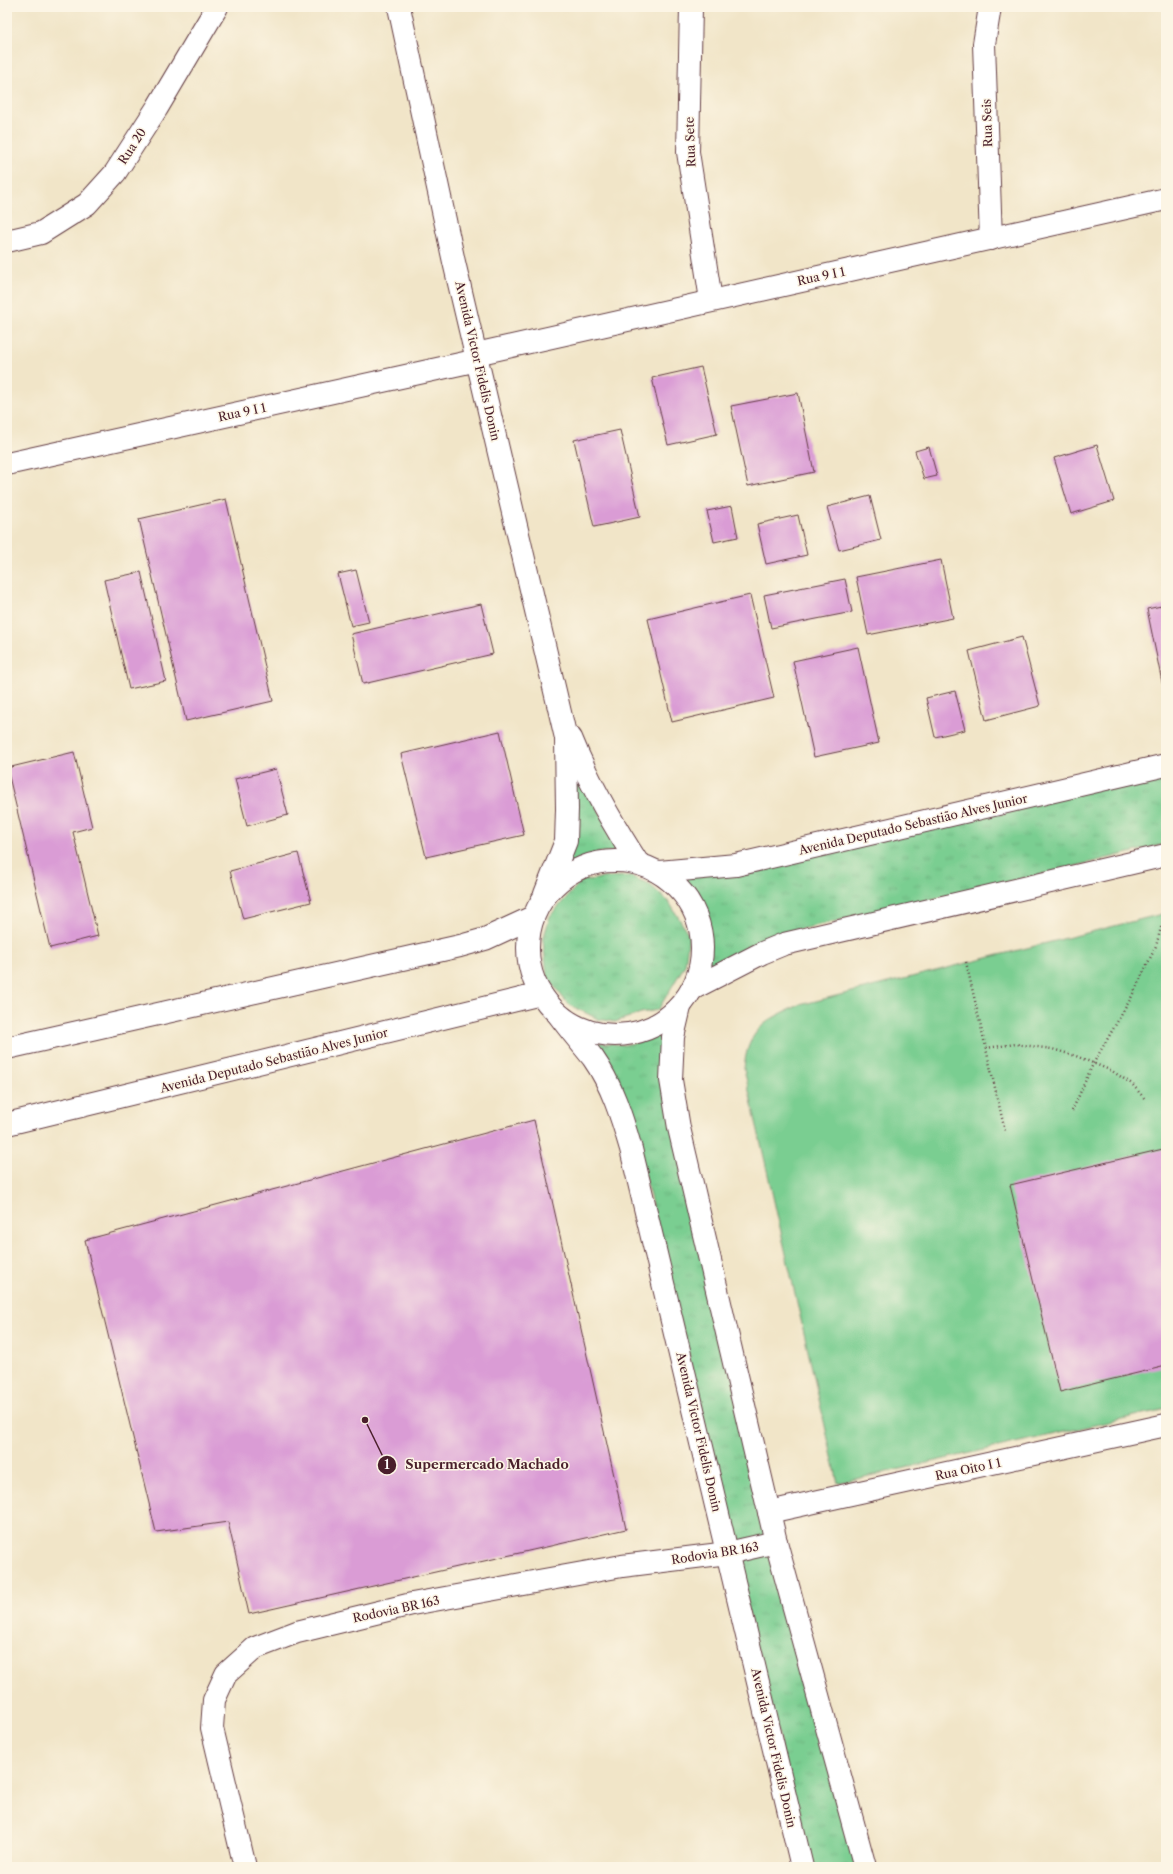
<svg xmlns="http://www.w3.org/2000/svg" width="1173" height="1874" font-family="'Libre Caslon Text',serif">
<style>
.grass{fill:url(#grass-tufts);stroke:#62765e}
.park{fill:#7ace91;stroke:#62765e}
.building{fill:#da9cd5}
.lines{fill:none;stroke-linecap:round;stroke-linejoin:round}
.minor-casing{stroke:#633d43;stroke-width:24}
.path{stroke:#633d43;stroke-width:2.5;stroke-dasharray:1 3;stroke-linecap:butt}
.minor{stroke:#fff;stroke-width:22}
.labels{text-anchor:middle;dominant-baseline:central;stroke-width:3;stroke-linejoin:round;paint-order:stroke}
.street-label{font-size:12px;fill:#4a1f2b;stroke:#fcf5e5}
.leader{fill:none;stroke:#4a1f2b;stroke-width:1.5}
.callout-dot{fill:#4a1f2b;stroke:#fcf5e5;stroke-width:1.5}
.mark-label{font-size:12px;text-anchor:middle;font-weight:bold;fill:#fff}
.callout-label{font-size:13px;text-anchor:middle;font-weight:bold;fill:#4a1f2b;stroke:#fcf5e5;stroke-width:3;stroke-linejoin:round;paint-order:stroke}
</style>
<defs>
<pattern id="grass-tufts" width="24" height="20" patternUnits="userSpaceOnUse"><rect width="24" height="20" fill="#7ace91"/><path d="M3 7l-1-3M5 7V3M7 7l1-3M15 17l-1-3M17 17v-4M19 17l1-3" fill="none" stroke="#6bb07d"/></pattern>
</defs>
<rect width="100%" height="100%" fill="#fcf5e5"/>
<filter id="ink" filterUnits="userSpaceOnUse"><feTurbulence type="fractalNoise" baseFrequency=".025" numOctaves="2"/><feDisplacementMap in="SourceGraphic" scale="8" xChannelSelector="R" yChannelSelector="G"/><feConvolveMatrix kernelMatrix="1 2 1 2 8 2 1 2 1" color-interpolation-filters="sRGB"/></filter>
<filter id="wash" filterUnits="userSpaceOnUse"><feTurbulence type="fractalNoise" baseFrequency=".012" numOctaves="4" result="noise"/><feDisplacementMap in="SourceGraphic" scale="16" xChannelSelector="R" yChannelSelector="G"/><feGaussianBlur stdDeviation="0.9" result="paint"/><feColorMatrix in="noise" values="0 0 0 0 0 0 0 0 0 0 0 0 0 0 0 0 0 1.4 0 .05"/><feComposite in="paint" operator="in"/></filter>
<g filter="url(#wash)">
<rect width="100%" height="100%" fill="#f1e5c8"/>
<!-- grass -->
<g class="grass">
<path d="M575,769L623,853C595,850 590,854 566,867Z"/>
<path d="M1166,770V844L1047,873L775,935L709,971L704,919L696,900L673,877Z"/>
<path d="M630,876L649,884L669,902L689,935L685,965L658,1010L641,1013L615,1022L598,1019L568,1004L547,977L543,940L550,916L581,881L610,877Z"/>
<path d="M666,1028L767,1537L734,1545L641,1159L586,1041L624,1045L650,1039Z"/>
<path d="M770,1554L858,1867H810L736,1561Z"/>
</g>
<!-- park -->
<path class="park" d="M1166,913V1409L838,1483L744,1069C747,1030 766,1019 800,1005Z"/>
<g id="blocks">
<!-- building -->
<g class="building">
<path d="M701,367L717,434L668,445L652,378Z"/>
<path d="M798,393L814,472L748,486L731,406Z"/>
<path d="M620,430L640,517L594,527L574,440Z"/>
<path d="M1097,445L1114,501L1071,514L1054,458Z"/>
<path d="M929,447L937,476L924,479L915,451Z"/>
<path d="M870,496L881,540L839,550L827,507Z"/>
<path d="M226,499L273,701L186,721L139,519Z"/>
<path d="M732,506L738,537L714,542L707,511Z"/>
<path d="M798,515L807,555L766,564L757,524Z"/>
<path d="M941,560L953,618L868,635L856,577Z"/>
<path d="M356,570L369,622L351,626L338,574Z"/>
<path d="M141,572L166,681L129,689L104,580Z"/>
<path d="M845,579L852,612L771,628L764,595Z"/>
<path d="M750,595L774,698L672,722L648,619Z"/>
<path d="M481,604L493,654L363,684L351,634Z"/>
<path d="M1166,605V686L1163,687L1147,609Z"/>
<path d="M1022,637L1040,706L986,720L969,651Z"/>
<path d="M858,647L879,743L814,757L793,661Z"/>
<path d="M955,691L965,730L935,737L926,698Z"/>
<path d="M500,731L524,835L426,857L401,754Z"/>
<path d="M74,752L92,827L73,832L98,936L50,948L7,768Z"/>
<path d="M276,769L288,815L247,826L235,779Z"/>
<path d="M298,853L311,902L243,919L230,871Z"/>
<path d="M534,1120L626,1529L249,1614L228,1522L156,1532L85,1240Z"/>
<path d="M1163,1149L1166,1163V1366L1060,1392L1010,1185Z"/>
</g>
</g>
</g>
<g filter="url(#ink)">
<use href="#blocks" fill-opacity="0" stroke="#633d43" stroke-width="1"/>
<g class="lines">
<!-- minor casing -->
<g class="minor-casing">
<g id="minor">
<path d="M399,7L454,262L566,738L567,809L566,841L545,894"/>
<path d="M691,7L688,152L711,300"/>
<path d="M990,7L984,44L991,239"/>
<path d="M7,241L41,233L87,204L115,173L157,108L217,7"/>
<path d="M476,354L1166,199"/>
<path d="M7,464L478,360"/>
<path d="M571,738C589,783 612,823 638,863"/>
<circle cx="615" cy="948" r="87"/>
<path d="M659,872L736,865L1166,765"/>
<path d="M692,989L762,953L784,944L1166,855"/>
<path d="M680,1007L673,1037L671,1080L679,1128L776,1542L865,1867"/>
<path d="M558,1014C569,1029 581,1043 593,1058C612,1085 622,1118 631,1149L802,1867"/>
<path d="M7,1048L460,946L485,939L533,917"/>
<path d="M7,1124L541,994"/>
<path d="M769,1512L1166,1425"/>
<path d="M245,1867L212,1728L214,1700L226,1674L255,1648L297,1632L412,1604L622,1566L728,1553L776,1542"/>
</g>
</g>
<!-- path -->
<g class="path">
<path d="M966,962L1005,1131"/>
<path d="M986,1048L1016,1044L1052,1049L1076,1056L1112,1071L1132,1084L1145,1099"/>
<path d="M1072,1111L1093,1064L1131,998L1156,946L1165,913"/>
</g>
<!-- minor -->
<use href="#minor" class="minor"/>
</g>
</g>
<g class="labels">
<!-- street labels -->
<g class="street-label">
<text transform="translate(987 123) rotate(-92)">Rua Seis</text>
<text transform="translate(690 142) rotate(-92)">Rua Sete</text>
<text transform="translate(132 146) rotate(-57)">Rua 20</text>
<text transform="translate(821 276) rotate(-12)">Rua 9 I 1</text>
<text transform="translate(478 361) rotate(77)">Avenida Victor Fidelis Donin</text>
<text transform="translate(242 412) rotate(-12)">Rua 9 I 1</text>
<text transform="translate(913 824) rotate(-13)">Avenida Deputado Sebastião Alves Junior</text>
<text transform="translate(274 1060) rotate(-14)">Avenida Deputado Sebastião Alves Junior</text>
<text transform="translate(699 1432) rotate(77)">Avenida Victor Fidelis Donin</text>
<text transform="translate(968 1469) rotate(-12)">Rua Oito I 1</text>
<text transform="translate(715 1553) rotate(-9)">Rodovia BR 163</text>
<text transform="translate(396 1609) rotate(-12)">Rodovia BR 163</text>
<text transform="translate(774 1748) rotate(77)">Avenida Victor Fidelis Donin</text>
</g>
</g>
<!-- callouts -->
<path class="leader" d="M365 1420L387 1465"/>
<g class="callout-dot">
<circle cx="365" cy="1420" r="4"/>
<circle cx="387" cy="1465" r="10"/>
</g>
<g class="mark-label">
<text x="387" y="1469">1</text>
</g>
<g class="callout-label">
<text x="487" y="1469">Supermercado Machado</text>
</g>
<!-- margin -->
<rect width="1173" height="1874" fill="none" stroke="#fcf5e5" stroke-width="24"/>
</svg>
